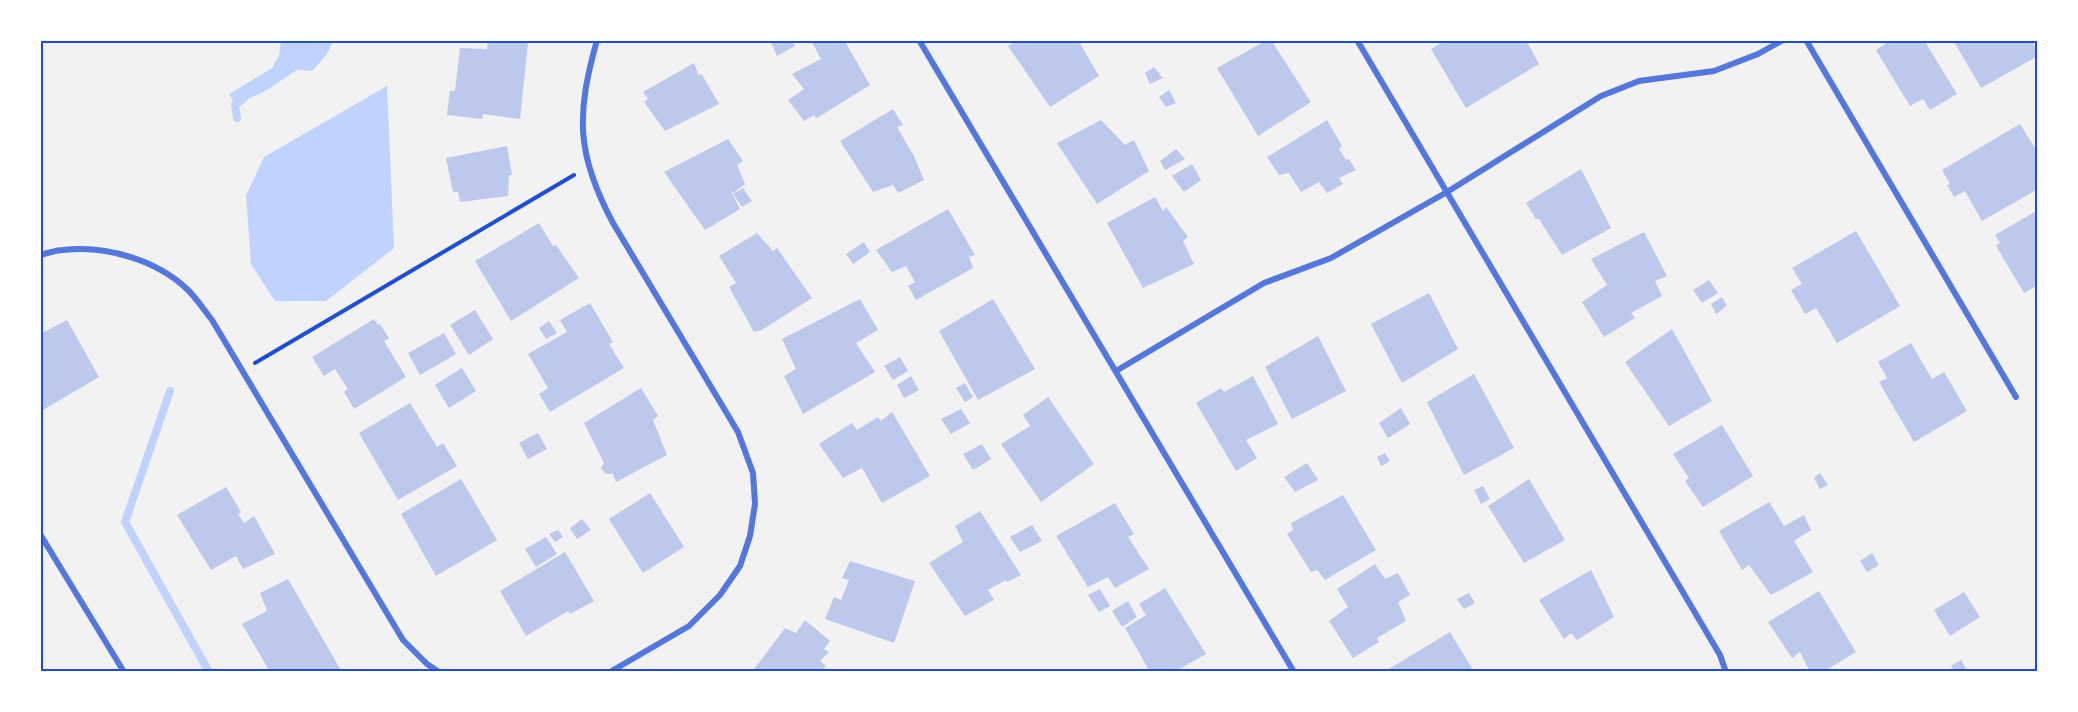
<svg xmlns="http://www.w3.org/2000/svg" width="2078" height="712" font-family="Lato,sans-serif">
<style>
.water{fill:#bfd3fe}
.lines{fill:none;stroke-linecap:round;stroke-linejoin:round}
.stream{stroke:#bfd3fe;stroke-width:8}
.building{fill:#bdc9ec}
.path{stroke:#1d4ed8;stroke-width:4}
.minor{stroke:#5277de;stroke-width:6}
.neatline{fill:none;stroke:#1d4ed8;stroke-width:2}
</style>
<rect width="100%" height="100%" fill="#f2f2f2"/>
<!-- water -->
<g class="water">
<path d="M281,41H333L327,54L312,71L297,70L265,91L235,105L229,94L272,68L279,56Z"/>
<path d="M387,86L394,248L326,301H275L251,264L246,196L264,157Z"/>
</g>
<g class="lines">
<!-- stream -->
<g class="stream">
<path d="M237,118L235,105L244,98"/>
<path d="M170,391L125,522L209,672"/>
</g>
</g>
<!-- building -->
<g class="building">
<path d="M488,40L528,43L520,119L483,114L482,119L447,115L450,91H455L460,48L487,49Z"/>
<path d="M770,40H791L795,46L777,56Z"/>
<path d="M811,40H844L870,85L817,118L814,115L804,121L788,100L804,89L792,74L821,59Z"/>
<path d="M1019,40H1078L1099,76L1050,107L1008,46Z"/>
<path d="M1267,40H1271L1311,102L1258,136L1217,68Z"/>
<path d="M1446,40H1526L1539,64L1466,108L1431,49Z"/>
<path d="M1891,40H1924L1957,94L1930,110L1923,99L1910,106L1876,50Z"/>
<path d="M1953,40H2031L2038,52V56L1981,88Z"/>
<path d="M694,63L699,76L701,73L719,104L665,131L644,102L648,99L643,92Z"/>
<path d="M1154,67L1163,78L1150,84L1145,73Z"/>
<path d="M1169,90L1176,103L1166,107L1159,97Z"/>
<path d="M893,109L903,125L897,127L914,156L924,180L898,193L893,185L873,192L840,141Z"/>
<path d="M1101,120L1125,145L1134,140L1149,171L1097,204L1057,143Z"/>
<path d="M1327,120L1342,146L1339,149L1346,160L1349,159L1356,170L1339,178L1343,184L1327,193L1319,182L1301,192L1289,173L1279,175L1267,157Z"/>
<path d="M2020,124L2038,153V189L1982,221L1965,191L1954,197L1947,185L1950,184L1942,170Z"/>
<path d="M728,139L743,161L737,165L745,184L733,193L730,189L740,209L705,230L664,172Z"/>
<path d="M507,146L512,175H509L508,196L460,202L458,192H453L446,158Z"/>
<path d="M1176,149L1185,159L1165,170L1160,161Z"/>
<path d="M1192,164L1201,180L1184,192L1172,176Z"/>
<path d="M1581,169L1611,228L1562,255L1539,219H1536L1526,203Z"/>
<path d="M743,188L752,201L742,207L733,194Z"/>
<path d="M1155,197L1163,211L1166,207L1188,237L1183,241L1194,264L1143,288L1107,223Z"/>
<path d="M948,209L975,255L969,257L973,268L916,300L908,286L915,282L906,266L892,272L876,250Z"/>
<path d="M2038,210V285L2024,293L1996,246L2000,243L1995,235Z"/>
<path d="M539,223L553,246L556,245L579,278L511,321L475,261Z"/>
<path d="M1856,231L1900,306L1837,343L1816,308L1805,314L1791,290L1802,284L1792,268Z"/>
<path d="M1644,232L1667,276L1655,281L1662,296L1631,313L1635,318L1604,337L1582,302L1607,285L1591,259Z"/>
<path d="M757,233L773,251L777,248L812,298L762,330L754,332L729,287L736,283L719,256Z"/>
<path d="M864,242L870,252L853,264L846,254Z"/>
<path d="M1709,280L1718,293L1702,303L1693,290Z"/>
<path d="M1429,293L1458,349L1402,383L1371,324Z"/>
<path d="M1722,297L1727,306L1716,314L1711,304Z"/>
<path d="M860,299L878,330L856,343L875,372L803,414L784,376L796,369L782,339Z"/>
<path d="M993,299L1035,369L978,400L939,331Z"/>
<path d="M590,303L613,342L609,344L624,368L550,412L539,394L548,388L528,354L567,332L560,320Z"/>
<path d="M475,310L493,339L469,355L450,325Z"/>
<path d="M374,319L378,325L380,324L389,338L384,341L406,377L354,409L344,392L348,389L335,369L324,376L312,357Z"/>
<path d="M67,320L99,377L43,410L40,406V334Z"/>
<path d="M549,321L557,333L546,339L539,328Z"/>
<path d="M1672,329L1712,401L1669,426L1625,362Z"/>
<path d="M444,333L456,354L420,375L408,353Z"/>
<path d="M1318,336L1346,391L1292,419L1265,367Z"/>
<path d="M1911,343L1932,379L1944,372L1967,411L1914,442L1879,382L1887,378L1878,362Z"/>
<path d="M900,357L908,371L893,380L884,366Z"/>
<path d="M462,368L476,391L449,408L435,385Z"/>
<path d="M1474,374L1514,448L1464,475L1427,402Z"/>
<path d="M911,376L919,390L904,398L897,385Z"/>
<path d="M1253,376L1278,424L1246,440L1257,458L1236,471L1196,403L1221,388L1224,392Z"/>
<path d="M965,383L973,397L965,402L956,388Z"/>
<path d="M641,388L658,416L653,420L667,455L616,482L613,474H606L601,468L604,463L584,423Z"/>
<path d="M1048,397L1094,464L1041,502L1001,444L1030,426L1023,415Z"/>
<path d="M410,403L437,447L443,443L457,466L398,500L359,433Z"/>
<path d="M1401,408L1410,424L1388,438L1379,423Z"/>
<path d="M961,409L970,423L951,434L941,419Z"/>
<path d="M892,412L930,476L882,503L862,468L843,478L819,444L852,423L857,430L878,417L881,421Z"/>
<path d="M1722,425L1753,476L1703,507L1685,481L1689,478L1673,454Z"/>
<path d="M538,433L547,449L528,459L519,443Z"/>
<path d="M982,444L991,459L973,470L963,454Z"/>
<path d="M1385,453L1390,461L1381,466L1377,457Z"/>
<path d="M1307,463L1318,480L1295,492L1284,477Z"/>
<path d="M1820,473L1828,485L1820,489L1814,478Z"/>
<path d="M461,479L497,540L436,576L401,514Z"/>
<path d="M1529,479L1565,540L1524,563L1488,506Z"/>
<path d="M1483,486L1490,499L1481,504L1474,490Z"/>
<path d="M226,487L241,512L238,514L244,523L254,516L275,554L243,569L236,556L211,570L177,515Z"/>
<path d="M650,493L684,547L643,573L609,519Z"/>
<path d="M1343,495L1376,550L1325,580L1317,570L1311,572L1287,534L1293,530L1291,523Z"/>
<path d="M1769,502L1784,526L1804,515L1811,530L1794,541L1813,572L1771,595L1749,565L1742,570L1719,531Z"/>
<path d="M1115,503L1134,534L1128,537L1149,569L1115,588L1108,577L1088,587L1056,536Z"/>
<path d="M980,511L1021,575L1007,582L1006,580L988,590L994,600L965,616L929,563L963,542L955,526Z"/>
<path d="M582,519L591,530L577,539L570,528Z"/>
<path d="M1032,525L1042,541L1020,552L1010,537Z"/>
<path d="M558,530L563,537L555,542L549,534Z"/>
<path d="M546,537L557,554L536,567L525,549Z"/>
<path d="M565,552L594,601L570,614L568,611L526,636L500,591Z"/>
<path d="M1872,553L1879,565L1867,572L1860,561Z"/>
<path d="M850,561L915,581L894,643L825,619L834,597L841,600L849,580L842,578Z"/>
<path d="M1375,564L1385,579L1398,573L1410,595L1398,602L1406,621L1377,638L1379,642L1353,658L1329,621L1348,607L1337,589Z"/>
<path d="M1591,570L1614,617L1577,640L1571,633L1564,639L1539,600Z"/>
<path d="M288,579L342,672H270L242,624L267,611L260,593Z"/>
<path d="M1165,588L1206,654L1174,672H1150L1125,628L1146,615L1139,604Z"/>
<path d="M1100,589L1110,606L1099,612L1088,595Z"/>
<path d="M1819,591L1856,652L1823,672H1810L1800,652L1792,658L1768,622Z"/>
<path d="M1964,592L1980,617L1950,636L1934,610Z"/>
<path d="M1469,593L1475,603L1464,609L1457,599Z"/>
<path d="M1128,601L1137,617L1122,627L1112,611Z"/>
<path d="M805,620L830,641L824,649L829,652L820,661L826,666L821,672H752L785,628L796,633Z"/>
<path d="M1450,632L1473,670L1384,672Z"/>
<path d="M1961,660L1966,668L1960,672H1955L1951,666Z"/>
</g>
<g class="lines">
<!-- path -->
<path class="path" d="M255,363L574,175"/>
<!-- minor -->
<g class="minor">
<path d="M597,40C576,115 576,154 613,223L738,432L753,473L755,504L750,536L740,566L720,595L689,626L610,672"/>
<path d="M919,40L1294,672"/>
<path d="M1357,40L1720,655L1726,672"/>
<path d="M1806,40L2016,397"/>
<path d="M40,255C48,253 56,250 63,250C106,245 157,260 188,290C197,299 204,310 212,320L403,640L427,664L439,672"/>
<path d="M1116,371L1264,283L1331,258L1447,192L1601,96L1639,81L1714,71L1758,54L1783,40"/>
<path d="M40,534L124,672"/>
</g>
</g>
<!-- border -->
<rect width="2078" height="712" fill="none" stroke="#ffffff" stroke-width="84"/>
<rect x="42" y="42" width="1994" height="628" class="neatline"/>
</svg>
